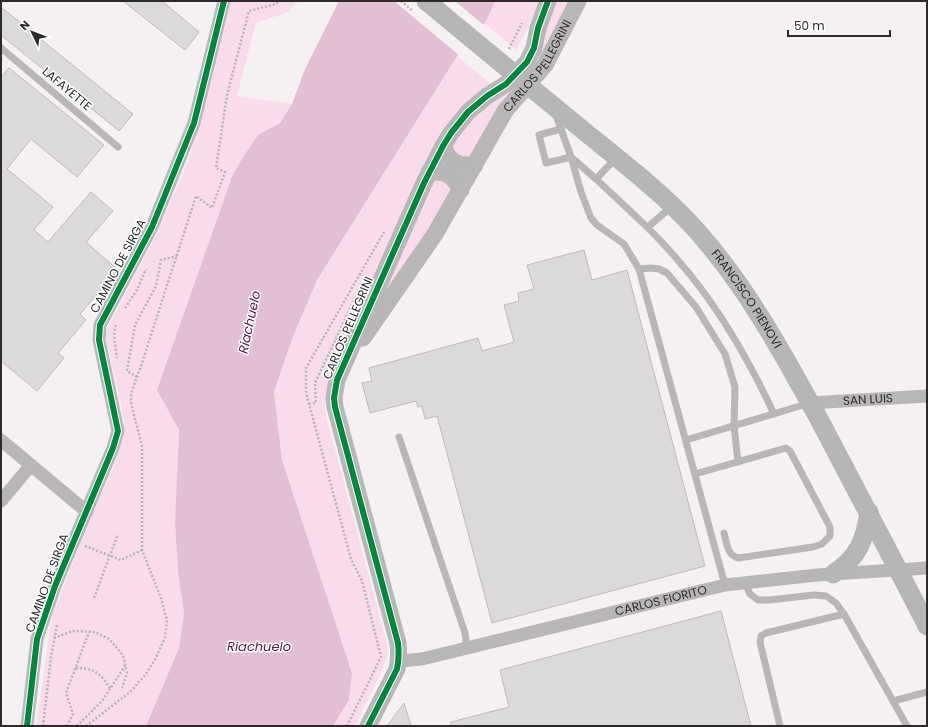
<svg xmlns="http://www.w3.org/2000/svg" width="928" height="727" viewBox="0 0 928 727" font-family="Poppins,sans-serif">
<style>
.green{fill:#f9dcec}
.water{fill:#e3bfd4}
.pier{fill:#f5f1f3}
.building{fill:#dcd9db;stroke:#bdbbbc}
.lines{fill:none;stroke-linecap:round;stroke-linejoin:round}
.path{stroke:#b4b4b4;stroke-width:2.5;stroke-dasharray:2 2;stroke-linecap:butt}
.service{stroke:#b8b6b7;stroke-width:7}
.minor{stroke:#b8b6b7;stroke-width:13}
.tertiary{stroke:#b8b6b7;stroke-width:17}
.secondary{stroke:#b7b6b6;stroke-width:19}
.cycleway-casing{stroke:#fff;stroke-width:8}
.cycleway{stroke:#00873e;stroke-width:6}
.labels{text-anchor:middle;stroke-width:3;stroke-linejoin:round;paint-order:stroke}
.street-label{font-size:12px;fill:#2d2a2c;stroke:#fff}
.water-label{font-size:13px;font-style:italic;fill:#561c43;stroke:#fff}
</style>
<rect width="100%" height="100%" fill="#f5f1f3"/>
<!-- green -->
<g class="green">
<path d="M231,1H298L288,12L256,23L237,96L293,104L280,123L258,135L158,390L179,430L175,529L178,572L184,613L179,648L146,726H36L52,616L94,509L112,472L124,435V419L105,333L158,232L189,159L203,113Z"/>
<path d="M495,1H542L516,50L484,23Z"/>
<path d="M548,1H578L340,371L443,146L516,74Z"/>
<path d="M457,56L492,85L465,105L340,357C331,377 322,393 326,416L387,644V656L382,670L355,726H333L349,700L352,673L282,460L274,392L292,339L317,280Z"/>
</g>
<!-- water -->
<path class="water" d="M339,1H495L486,21L457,56L317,280L292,339L274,392L282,460L352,673L349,700L333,726H146L179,648L184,613L178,572L175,523L179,430L157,390L233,174L247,151L258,135L280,123L292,104L305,69Z"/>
<!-- pier -->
<path class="pier" d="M394,1H455L485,26L460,56Z"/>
<!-- building -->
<g class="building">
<path d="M123,1H162L199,32L185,50Z"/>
<path d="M1,7L133,114L119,131L1,35Z"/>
<path d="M9,68L104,145L77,177L31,139L7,169L53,207L34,230L48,242L91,192L113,211L86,242L118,270L80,314L86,320L58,353L64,358L37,391L1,361V77Z"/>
<path d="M584,250L592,280L627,270L705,566L492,623L437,416L425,419L422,406L418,407L416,401L370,413L362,383L372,381L369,368L478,338L482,351L514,342L504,305L519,301L518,293L534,289L527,265Z"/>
<path d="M721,611L751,726H451V722L509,707L500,670Z"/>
<path d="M404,703L411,726H387Z"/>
</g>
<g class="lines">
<!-- path -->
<g class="path">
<path d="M401,1L413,11"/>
<path d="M509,49L522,23"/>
<path d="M125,308L137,290L146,269"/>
<path d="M116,325C112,334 116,348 117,358"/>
<path d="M137,377L127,371L135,325L156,286L161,260L177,256"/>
<path d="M309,404L316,403L315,383L355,298"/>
<path d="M85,546L121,560L142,550"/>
<path d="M94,598L118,534"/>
<path d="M54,638L73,631L95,632L109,639L123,655L127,673L122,688"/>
<path d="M76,668C94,668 100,673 110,688"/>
<path d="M43,726L51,657L57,625"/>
<path d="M67,726L73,714L66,693L89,632"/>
<path d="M77,726L102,701L125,666"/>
<path d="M86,726L130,692L146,674L156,658L165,637L167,620L161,598L142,550V446L131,403V394L141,366L196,196L212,208L225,172L216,168L227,95L249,11L276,4L278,1"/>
<path d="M347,726L381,657L362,581L351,559L309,404L306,393V368L384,232"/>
</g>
<!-- service -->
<g class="service">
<path d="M1,48L118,147"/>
<path d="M556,115L571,157L596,179L616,158"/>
<path d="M561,129L539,135L546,163L571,157L581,192L591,218L597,225L624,244L639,269L725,585"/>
<path d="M596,179C623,205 652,229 676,258C717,304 748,358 774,414"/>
<path d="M648,227L672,206"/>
<path d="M639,269L651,268L659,269L667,273L696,307L725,354L735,387L734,426L738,462"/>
<path d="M399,437L465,633L467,648"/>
<path d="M686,440L810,403"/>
<path d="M695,474L786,448L790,451L830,527V536L822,544L813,547L738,558C727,555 727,543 724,533"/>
<path d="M745,583L750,594L758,600H769L814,595L826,596L836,603L844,614L907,726"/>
<path d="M893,701L927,692"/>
<path d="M780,726L760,642L761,636L766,633L844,614"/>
</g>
<!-- minor -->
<g class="minor">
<path id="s1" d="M810,403L927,396"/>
<path d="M1,440L87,512"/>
<path d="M1,501L31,465"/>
<path id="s2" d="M399,661L422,659L725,585L817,575L927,568"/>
<path d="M27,726L37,639L55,586L113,448L118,431L99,340L100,325L152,227L194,123L224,1"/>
</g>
<!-- tertiary -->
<g class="tertiary">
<path d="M443,146C450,163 457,166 475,165"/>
<path d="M429,172C446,171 453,175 461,190"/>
<path id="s3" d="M363,338L435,234L505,111L545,65L578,1"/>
<path d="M368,726L397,669C399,660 399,652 398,643L335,407L334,398L337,380L424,183L443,146L451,133L468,112L487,96L506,84L527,62L534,48L538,28L548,1"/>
</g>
<!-- secondary -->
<g class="secondary">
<path id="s4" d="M426,1C478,44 531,88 584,131C622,162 664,194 697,231C747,287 783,354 819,419C855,488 892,557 927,626"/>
<path d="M833,574C858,558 865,540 869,512"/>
</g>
<!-- cycleway casing -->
<g class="cycleway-casing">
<g id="cycleway">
<path d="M27,726L37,639L55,586L113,448L118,431L99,340L100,325L152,227L194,123L224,1"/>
<path d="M368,726L397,669C399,660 399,652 398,643L335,407L334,398L337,380L424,183L443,146L451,133L468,112L487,96L506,84L527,62L534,48L538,28L548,1"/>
</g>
</g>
<!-- cycleway -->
<use href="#cycleway" class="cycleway"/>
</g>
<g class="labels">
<!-- street labels -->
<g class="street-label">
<text dy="4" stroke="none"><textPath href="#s3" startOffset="324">CARLOS PELLEGRINI</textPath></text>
<text transform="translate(67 89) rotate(40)" y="4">LAFAYETTE</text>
<text transform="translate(118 266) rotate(-62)" y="4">CAMINO DE SIRGA</text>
<text dy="4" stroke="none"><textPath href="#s4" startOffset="440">FRANCISCO PIENOVI</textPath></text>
<text transform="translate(348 328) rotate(-67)" y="4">CARLOS PELLEGRINI</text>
<text dy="4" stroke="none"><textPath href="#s1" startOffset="58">SAN LUIS</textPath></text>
<text transform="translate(47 583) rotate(-70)" y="4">CAMINO DE SIRGA</text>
<text dy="4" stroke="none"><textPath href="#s2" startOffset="269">CARLOS FIORITO</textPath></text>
</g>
<!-- water labels -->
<g class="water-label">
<text transform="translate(249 322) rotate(-78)" y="5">Riachuelo</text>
<text x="259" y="651">Riachuelo</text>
</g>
</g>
<!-- border -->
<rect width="928" height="727" fill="none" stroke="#2d2a2c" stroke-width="4"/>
<!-- north arrow -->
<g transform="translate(32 32) rotate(313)" stroke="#ffffff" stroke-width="3" paint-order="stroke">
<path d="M0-3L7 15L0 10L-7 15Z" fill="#2d2a2c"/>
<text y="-6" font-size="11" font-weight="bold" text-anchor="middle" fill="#2d2a2c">N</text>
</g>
<!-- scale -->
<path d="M788 30v6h102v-6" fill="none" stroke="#2d2a2c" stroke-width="2"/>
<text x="794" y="30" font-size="12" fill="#2d2a2c" stroke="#ffffff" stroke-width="3" paint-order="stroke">50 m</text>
</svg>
